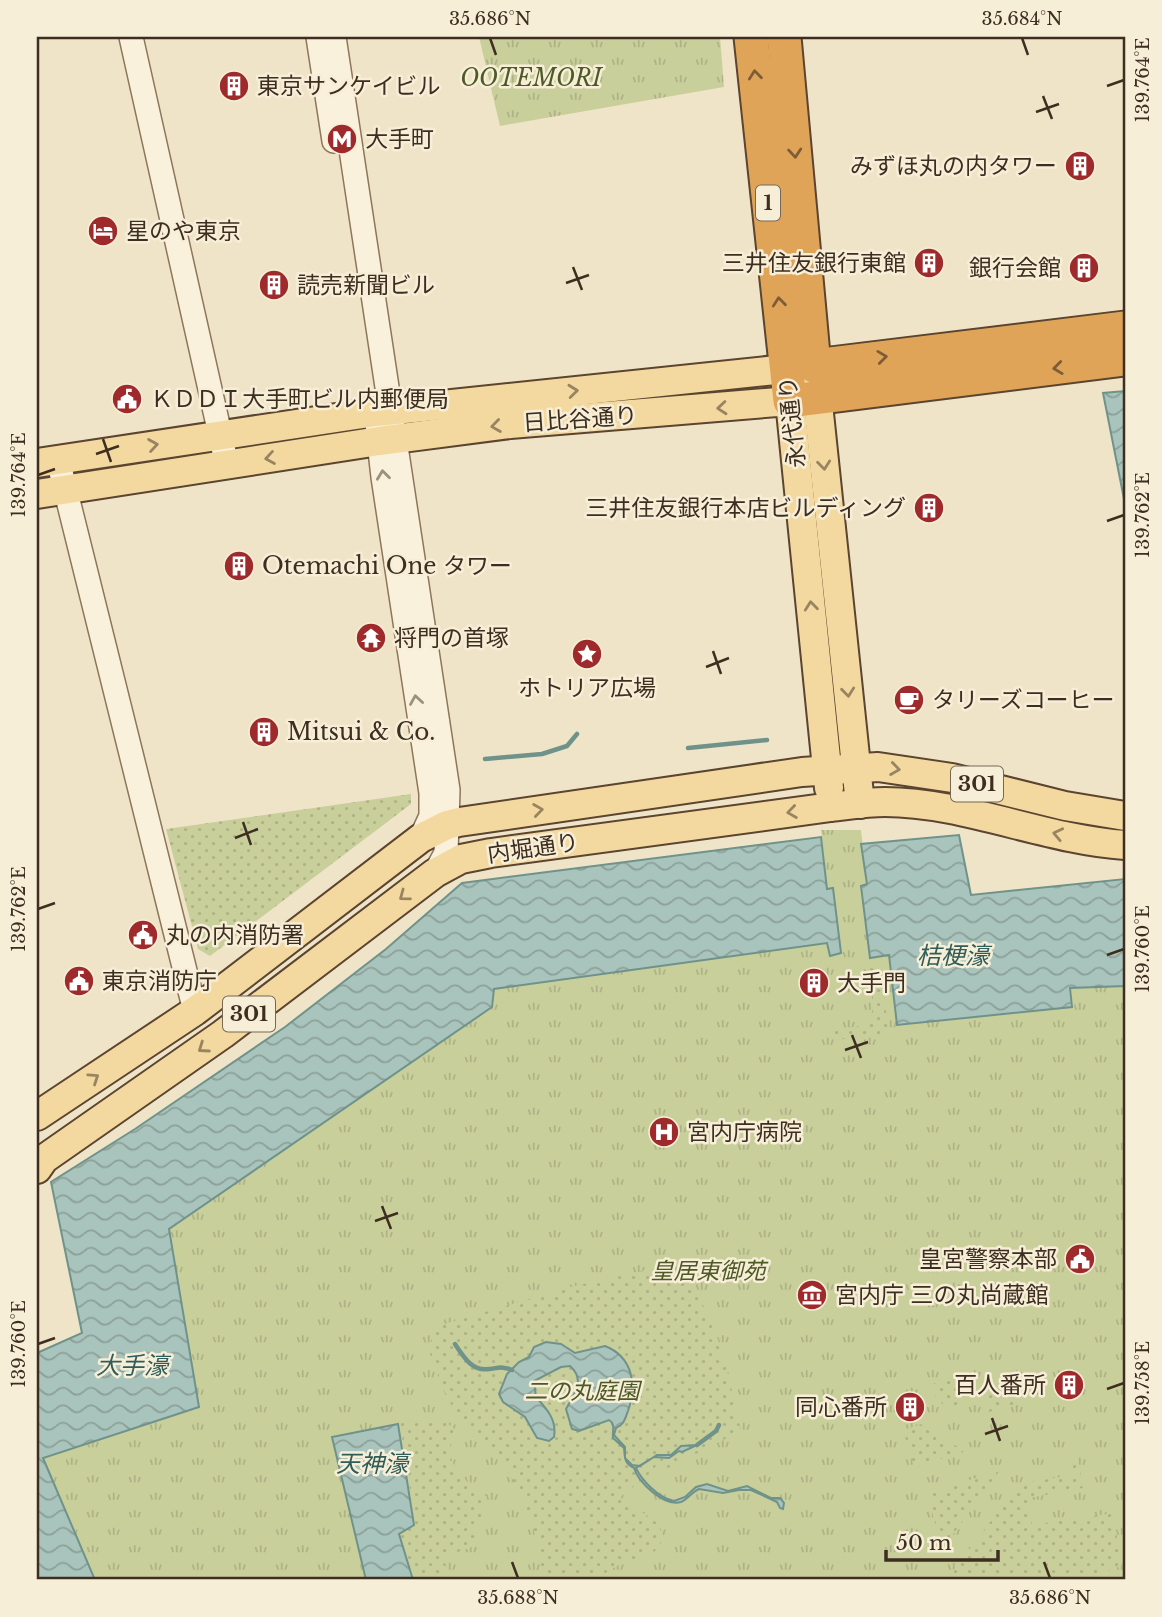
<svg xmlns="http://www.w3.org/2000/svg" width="1162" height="1617" viewBox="0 0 1162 1617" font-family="'Libre Baskerville','Noto Sans JP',serif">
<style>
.park{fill:url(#park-tufts)}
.garden{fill:url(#garden-dots)}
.water{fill:url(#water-waves);stroke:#6f938a;stroke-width:2}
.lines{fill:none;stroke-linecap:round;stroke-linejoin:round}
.stream{stroke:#6f938a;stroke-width:4.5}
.minor-casing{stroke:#8d765c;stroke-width:26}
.major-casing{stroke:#5b4430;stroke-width:32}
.highway-casing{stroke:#5b4430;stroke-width:37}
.minor{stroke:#faf1dc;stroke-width:23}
.major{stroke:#f3d9a0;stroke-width:28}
.highway{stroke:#e0a458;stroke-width:33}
.oneway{stroke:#7e5d36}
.oneway2{stroke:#988460}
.oneway3{stroke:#9c907e}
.ticks{fill:none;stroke:#3d2e20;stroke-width:2.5}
.labels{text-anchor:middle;stroke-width:5;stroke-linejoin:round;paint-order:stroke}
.shield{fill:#f7eed8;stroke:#756857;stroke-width:2}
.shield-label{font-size:21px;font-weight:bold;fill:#3d2e20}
.park-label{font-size:23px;font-style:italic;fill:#4d5a26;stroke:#f7eed8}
.poi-label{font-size:23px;fill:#3d2e20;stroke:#f7eed8;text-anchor:start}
.street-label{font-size:23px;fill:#3d2e20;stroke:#f7eed8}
.water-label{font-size:24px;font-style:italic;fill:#2f5d5a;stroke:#f7eed8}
.neatline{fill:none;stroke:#3d2e20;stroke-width:2.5}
.ticks-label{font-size:18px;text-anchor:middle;fill:#3d2e20}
</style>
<defs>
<pattern id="park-tufts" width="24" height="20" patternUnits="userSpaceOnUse" patternTransform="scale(1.75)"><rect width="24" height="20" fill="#c9cf9b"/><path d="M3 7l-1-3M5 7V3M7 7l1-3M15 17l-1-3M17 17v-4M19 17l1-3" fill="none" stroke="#aeb285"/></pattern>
<pattern id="garden-dots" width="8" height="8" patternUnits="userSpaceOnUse" patternTransform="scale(1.75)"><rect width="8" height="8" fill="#c9cf9b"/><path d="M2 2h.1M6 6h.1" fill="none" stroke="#aeb285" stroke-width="1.8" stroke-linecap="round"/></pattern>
<pattern id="water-waves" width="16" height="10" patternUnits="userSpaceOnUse" patternTransform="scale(1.75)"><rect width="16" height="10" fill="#a9c4bc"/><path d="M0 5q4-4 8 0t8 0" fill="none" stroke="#8ba098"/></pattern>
</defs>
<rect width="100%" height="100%" fill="#f0e4c8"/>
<!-- park -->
<g class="park">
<path d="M479,37H720L724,87L500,126Z"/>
<path d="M821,830H861L867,884L862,886L871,958L889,955L1072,1006L1070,988L1125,986V1580H95L43,1458L199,1407L169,1229L492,1007L493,989L827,943L830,955L832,888L827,889Z"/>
</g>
<!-- garden -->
<g class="garden">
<path d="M411,794V804L210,956L198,949L166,829Z"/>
<path d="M880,964L889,1034L834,1040L833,1029C843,1028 857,1028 866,1024C878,1019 870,978 868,966Z"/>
<path d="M656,1268C664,1272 674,1275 681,1280C718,1304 731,1390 741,1431L668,1468L657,1465L645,1478L620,1497L659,1524C671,1556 642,1555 621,1564C611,1568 602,1577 592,1580C579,1584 555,1580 542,1580C541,1542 525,1495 503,1464C492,1449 478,1439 465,1426C455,1417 433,1367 430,1353C429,1346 433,1335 434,1327L570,1287Z"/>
<path d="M954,1379L962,1419L939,1401L928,1385Z"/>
<path d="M1014,1385L1019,1403L989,1412L984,1393Z"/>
<path d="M417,1420L445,1422L456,1430C454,1437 450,1446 450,1452C452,1472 471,1486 487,1495L484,1510L476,1527L477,1545L447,1556L445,1563L450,1580H414L400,1534L415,1525L400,1423Z"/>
<path d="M922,1424C936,1440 951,1448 972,1447L973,1449L914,1467L903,1430Z"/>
<path d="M1078,1458L1083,1488L1028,1498L1032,1525L1113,1513L1122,1565L1088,1580H946L1019,1484L1071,1475L1069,1460Z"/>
<path d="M1000,1470L946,1544H941L927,1494Z"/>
</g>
<!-- water -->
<g class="water">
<path d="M1125,391V504L1103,393Z"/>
<path d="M959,835L971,895L1125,879V986L1070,988L1072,1007L897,1025L889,955L870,958L861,886L867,884L861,844Z"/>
<path d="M821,837L827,889L833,888L841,953L830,956L827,943L494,989L492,1007L169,1229L199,1407L43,1458L95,1580H37V1353L82,1333L51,1182L135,1129L285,1027L386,949L462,883Z"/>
<path d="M546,1342L561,1344L575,1353L605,1346C633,1357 637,1385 628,1411C625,1419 624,1425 616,1428L614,1435L625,1447V1458L632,1465L640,1466L657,1455H671L681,1446L697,1445L682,1452L679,1451L669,1458L654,1457L636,1468C642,1481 659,1498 674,1501L685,1497L696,1487L707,1484L728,1491L747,1486L771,1498H780L784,1503L783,1509L780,1508L777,1502L751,1490H739L723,1493L699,1489C692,1492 688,1499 681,1502C664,1507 638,1482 634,1468C624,1463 625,1458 624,1448L613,1438C612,1431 616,1424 609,1420L579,1431L572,1429L566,1409C574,1394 586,1380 570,1366L561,1367L534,1381L536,1397C547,1409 557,1420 554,1437L549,1441L537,1438L525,1417L503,1402L499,1394L507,1374L519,1362L529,1357L534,1347Z"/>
<path d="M398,1424L414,1525L399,1534L413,1580H366L332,1437Z"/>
</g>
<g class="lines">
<!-- stream -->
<g class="stream">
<path d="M688,748L767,740"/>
<path d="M485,759L542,754L567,746L577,734"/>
<path d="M455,1344C463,1356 472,1372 489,1369C498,1368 503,1366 512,1370"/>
<path d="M697,1445L716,1431L719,1425"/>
</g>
<!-- minor casing -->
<g class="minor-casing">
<g id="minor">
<path d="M131,37L227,465"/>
<path d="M318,37L334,141"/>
<path d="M334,37L448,790L446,853L435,873"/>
<path d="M377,424L383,477L431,793V816L421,838"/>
<path d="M58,460L195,1011"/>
</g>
</g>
<!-- major casing -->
<g class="major-casing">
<g id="major">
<path d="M37,463L376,412L814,366L860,804"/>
<path d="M37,494L379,441L510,424L790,401L829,788"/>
<path d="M37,1116L195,1011L421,838L447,825L459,822L802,772L878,767L952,778L1065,806L1125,816"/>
<path d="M37,1169L44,1159L223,1034L435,873L461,859L491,853L831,807C849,805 867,802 885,802C964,802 1046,840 1125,845"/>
</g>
</g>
<!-- highway casing -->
<g class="highway-casing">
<g id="highway">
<path d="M751,37L790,401L1125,359"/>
<path d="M784,37L814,366L1125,328"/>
</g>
</g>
<!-- minor -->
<use href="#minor" class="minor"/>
<!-- major -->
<use href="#major" class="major"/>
<!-- highway -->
<use href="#highway" class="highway"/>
</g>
<!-- one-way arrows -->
<defs><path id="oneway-chevron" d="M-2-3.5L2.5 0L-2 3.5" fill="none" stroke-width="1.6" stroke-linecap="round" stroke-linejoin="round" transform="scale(1.75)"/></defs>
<g class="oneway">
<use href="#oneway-chevron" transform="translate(755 75) rotate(-96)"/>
<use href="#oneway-chevron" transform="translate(795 153) rotate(85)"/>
<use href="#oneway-chevron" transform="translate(779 302) rotate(-96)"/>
<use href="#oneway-chevron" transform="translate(882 357) rotate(-7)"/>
<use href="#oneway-chevron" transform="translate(1058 368) rotate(173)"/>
</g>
<g class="oneway2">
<use href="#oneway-chevron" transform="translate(573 391) rotate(-6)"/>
<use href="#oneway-chevron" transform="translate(722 408) rotate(175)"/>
<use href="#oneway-chevron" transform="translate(496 426) rotate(172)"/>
<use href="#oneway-chevron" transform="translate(153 445) rotate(-9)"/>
<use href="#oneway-chevron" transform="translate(270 458) rotate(171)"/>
<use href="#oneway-chevron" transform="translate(824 465) rotate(84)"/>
<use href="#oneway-chevron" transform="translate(811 606) rotate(-96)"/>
<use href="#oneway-chevron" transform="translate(848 692) rotate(84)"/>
<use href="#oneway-chevron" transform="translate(895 769) rotate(8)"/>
<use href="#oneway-chevron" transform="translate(538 810) rotate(-8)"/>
<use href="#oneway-chevron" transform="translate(792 812) rotate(172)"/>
<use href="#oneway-chevron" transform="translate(1058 834) rotate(-168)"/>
<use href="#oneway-chevron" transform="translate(404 896) rotate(143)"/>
<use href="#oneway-chevron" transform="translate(203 1048) rotate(145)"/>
<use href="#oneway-chevron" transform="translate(94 1078) rotate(-34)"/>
</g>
<g class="oneway3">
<use href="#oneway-chevron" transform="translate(383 475) rotate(-97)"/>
<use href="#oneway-chevron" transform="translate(416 700) rotate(-99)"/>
</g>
<!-- ticks -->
<path class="ticks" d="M490,38L496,55M1022,38L1028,55M1107,86L1124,80M1043,96L1052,119M1036,112L1059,104M573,267L582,290M566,283L589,275M103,439L111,462M96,454L119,446M38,475L55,469M1107,521L1124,515M713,651L721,674M706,667L729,658M243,822L251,845M235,838L258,829M38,909L55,903M1107,955L1124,949M852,1035L861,1058M845,1050L868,1042M382,1206L391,1229M375,1221L398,1213M38,1344L55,1338M1107,1389L1124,1383M992,1418L1000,1441M985,1434L1008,1426M512,1562L518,1578M1044,1562L1050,1578"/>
<!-- icons -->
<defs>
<g id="building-disc" transform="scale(1.575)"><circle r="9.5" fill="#9e2a2b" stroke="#f7eed8"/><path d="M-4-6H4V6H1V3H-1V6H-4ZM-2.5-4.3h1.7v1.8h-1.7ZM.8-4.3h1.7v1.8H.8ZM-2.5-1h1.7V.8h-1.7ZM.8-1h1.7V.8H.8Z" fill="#fff"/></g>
<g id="metro-disc" transform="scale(1.575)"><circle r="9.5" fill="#9e2a2b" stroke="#f7eed8"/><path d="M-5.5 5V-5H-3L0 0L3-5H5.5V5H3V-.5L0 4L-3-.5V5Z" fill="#fff"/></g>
<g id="hotel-disc" transform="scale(1.575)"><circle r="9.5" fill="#9e2a2b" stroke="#f7eed8"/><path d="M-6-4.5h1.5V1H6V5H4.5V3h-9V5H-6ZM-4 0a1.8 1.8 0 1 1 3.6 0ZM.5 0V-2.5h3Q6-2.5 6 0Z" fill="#fff"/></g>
<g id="civic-disc" transform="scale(1.575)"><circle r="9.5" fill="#9e2a2b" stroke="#f7eed8"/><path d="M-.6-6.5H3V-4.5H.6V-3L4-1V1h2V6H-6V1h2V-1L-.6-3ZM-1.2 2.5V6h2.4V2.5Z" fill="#fff"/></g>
<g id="temple-disc" transform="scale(1.575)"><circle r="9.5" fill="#9e2a2b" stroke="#f7eed8"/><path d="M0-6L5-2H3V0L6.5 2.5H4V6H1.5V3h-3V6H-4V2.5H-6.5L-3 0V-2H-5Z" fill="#fff"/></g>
<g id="sight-disc" transform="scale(1.575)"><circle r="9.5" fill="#9e2a2b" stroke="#f7eed8"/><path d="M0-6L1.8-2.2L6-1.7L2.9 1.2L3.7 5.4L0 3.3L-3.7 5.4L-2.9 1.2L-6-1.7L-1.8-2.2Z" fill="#fff"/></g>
<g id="cafe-disc" transform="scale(1.575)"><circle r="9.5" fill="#9e2a2b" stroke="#f7eed8"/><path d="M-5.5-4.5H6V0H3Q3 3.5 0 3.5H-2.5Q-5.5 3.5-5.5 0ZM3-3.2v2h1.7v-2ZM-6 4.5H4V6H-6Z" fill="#fff"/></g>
<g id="hospital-disc" transform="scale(1.575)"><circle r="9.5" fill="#9e2a2b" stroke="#f7eed8"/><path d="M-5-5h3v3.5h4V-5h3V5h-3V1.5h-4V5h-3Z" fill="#fff"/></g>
<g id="museum-disc" transform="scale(1.575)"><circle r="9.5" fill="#9e2a2b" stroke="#f7eed8"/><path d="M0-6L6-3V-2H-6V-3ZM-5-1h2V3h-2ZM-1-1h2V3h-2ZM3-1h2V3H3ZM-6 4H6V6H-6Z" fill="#fff"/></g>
</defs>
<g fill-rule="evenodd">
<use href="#building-disc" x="234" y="86"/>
<use href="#metro-disc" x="342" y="139"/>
<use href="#building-disc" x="1080" y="166"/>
<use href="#hotel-disc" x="103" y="231"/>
<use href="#building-disc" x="929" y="263"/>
<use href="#building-disc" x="1084" y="268"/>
<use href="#building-disc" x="274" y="285"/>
<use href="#civic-disc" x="127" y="399"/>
<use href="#building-disc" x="929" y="508"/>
<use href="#building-disc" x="239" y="566"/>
<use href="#temple-disc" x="371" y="638"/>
<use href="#sight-disc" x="587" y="654"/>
<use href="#cafe-disc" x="909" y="700"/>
<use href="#building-disc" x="264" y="732"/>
<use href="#civic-disc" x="143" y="935"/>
<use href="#civic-disc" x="79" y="981"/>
<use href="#building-disc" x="814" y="983"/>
<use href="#hospital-disc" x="664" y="1132"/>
<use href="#civic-disc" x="1080" y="1259"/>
<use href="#museum-disc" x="812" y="1295"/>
<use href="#building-disc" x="1069" y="1385"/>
<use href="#building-disc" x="910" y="1407"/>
</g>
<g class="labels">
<!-- shield labels -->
<g class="shield">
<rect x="756" y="185.5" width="24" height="35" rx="5"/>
<rect x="951" y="766.5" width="52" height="35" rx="5"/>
<rect x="223" y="996.5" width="52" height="35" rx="5"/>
</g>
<g class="shield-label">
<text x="768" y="210">1</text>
<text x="977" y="791">301</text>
<text x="249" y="1021">301</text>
</g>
<!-- park labels -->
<g class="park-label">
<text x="531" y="86">OOTEMORI</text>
<text x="708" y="1279">皇居東御苑</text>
<text x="582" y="1399">二の丸庭園</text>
</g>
<!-- poi labels -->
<g class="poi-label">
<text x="257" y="94">東京サンケイビル</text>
<text x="365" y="147">大手町</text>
<text x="1057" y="174" text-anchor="end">みずほ丸の内タワー</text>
<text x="126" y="239">星のや東京</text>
<text x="906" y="271" text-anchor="end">三井住友銀行東館</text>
<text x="1061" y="276" text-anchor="end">銀行会館</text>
<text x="297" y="293">読売新聞ビル</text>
<text x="150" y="407">ＫＤＤＩ大手町ビル内郵便局</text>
<text x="906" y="516" text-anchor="end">三井住友銀行本店ビルディング</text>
<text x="262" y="574">Otemachi One タワー</text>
<text x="394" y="646">将門の首塚</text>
<text x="587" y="696" text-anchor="middle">ホトリア広場</text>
<text x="932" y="708">タリーズコーヒー</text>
<text x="287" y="740">Mitsui &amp; Co.</text>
<text x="166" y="943">丸の内消防署</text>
<text x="102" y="989">東京消防庁</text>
<text x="837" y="991">大手門</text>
<text x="687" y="1140">宮内庁病院</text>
<text x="1057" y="1267" text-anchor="end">皇宮警察本部</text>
<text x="835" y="1303">宮内庁 三の丸尚蔵館</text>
<text x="1046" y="1393" text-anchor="end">百人番所</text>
<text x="887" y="1415" text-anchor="end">同心番所</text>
</g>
<!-- street labels -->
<g class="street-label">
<text transform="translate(580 419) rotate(-4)" y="8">日比谷通り</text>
<text transform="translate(792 422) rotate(-96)" y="8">永代通り</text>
<text transform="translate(533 848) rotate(-8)" y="8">内堀通り</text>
</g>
<!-- water labels -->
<g class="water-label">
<text x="953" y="964">桔梗濠</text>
<text x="132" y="1374">大手濠</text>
<text x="372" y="1472">天神濠</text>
</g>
</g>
<!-- border -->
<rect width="1162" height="1617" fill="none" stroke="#f7eed8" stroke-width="77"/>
<!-- scale -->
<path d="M886 1550v10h112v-10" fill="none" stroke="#3d2e20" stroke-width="3.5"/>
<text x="896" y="1550" font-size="21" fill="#3d2e20" stroke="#f7eed8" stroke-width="5" paint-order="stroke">50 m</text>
<rect x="38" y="38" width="1086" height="1540" class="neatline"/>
<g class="ticks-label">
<text x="490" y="25">35.686°N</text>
<text x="1022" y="25">35.684°N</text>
<text transform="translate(1143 80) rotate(-90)" y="6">139.764°E</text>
<text transform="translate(19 475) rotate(-90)" y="6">139.764°E</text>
<text transform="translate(1143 515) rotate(-90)" y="6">139.762°E</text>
<text transform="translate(19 909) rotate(-90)" y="6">139.762°E</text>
<text transform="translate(1143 949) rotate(-90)" y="6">139.760°E</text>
<text transform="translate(19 1344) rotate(-90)" y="6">139.760°E</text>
<text transform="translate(1143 1383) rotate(-90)" y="6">139.758°E</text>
<text x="518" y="1604">35.688°N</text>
<text x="1050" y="1604">35.686°N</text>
</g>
</svg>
